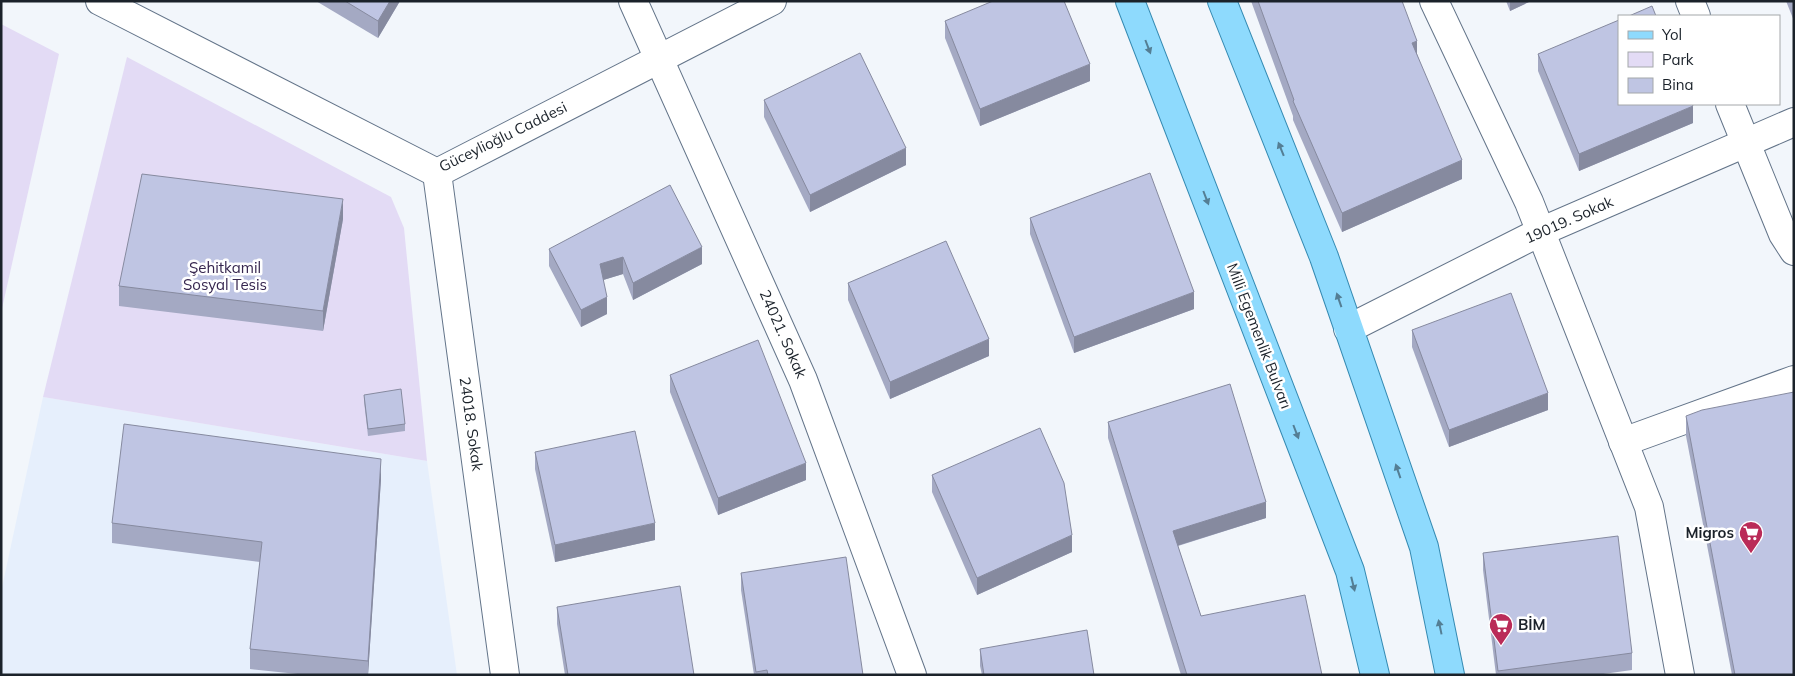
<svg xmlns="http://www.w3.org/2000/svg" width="1795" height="676" viewBox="0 0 1795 676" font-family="Mulish,sans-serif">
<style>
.built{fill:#e6effc}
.green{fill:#e3dbf5}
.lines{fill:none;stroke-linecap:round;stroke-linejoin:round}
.minor-casing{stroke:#637489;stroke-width:30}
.major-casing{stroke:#358ab2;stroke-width:30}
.minor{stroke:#fff;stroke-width:28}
.major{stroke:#8edafd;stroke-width:28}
.wall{fill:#a4a9c3}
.shaded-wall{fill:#868a9f}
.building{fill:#bfc5e3;stroke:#868a9f}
.oneway{fill:#547e94}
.labels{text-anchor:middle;stroke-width:5;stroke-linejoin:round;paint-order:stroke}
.street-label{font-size:15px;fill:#1b222a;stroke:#fff}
.park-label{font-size:15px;fill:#36264f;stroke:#fff}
.poi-label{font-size:15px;font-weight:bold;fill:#1b222a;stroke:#fff;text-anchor:end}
</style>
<rect width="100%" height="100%" fill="#f2f6fb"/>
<!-- built -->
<path class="built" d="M43,397L427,461L457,675H1V592Z"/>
<!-- green -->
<g class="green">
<path d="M1,24L59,54L1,313Z"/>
<path d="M127,57L391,197L404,228L427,461L43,397Z"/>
</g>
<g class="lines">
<!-- minor casing -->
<g class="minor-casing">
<g id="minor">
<path d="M100,1L437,173L772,1"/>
<path d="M633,1L803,380L912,675"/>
<path d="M1434,1L1529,202L1649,507L1680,675"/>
<path d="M1690,1L1696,16"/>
<path d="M1730,104L1783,234L1794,251"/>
<path d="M437,173L505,675"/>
<path d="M1348,329L1540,232L1794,122"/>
<path d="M1623,442L1794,380"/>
</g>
</g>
<!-- major casing -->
<g class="major-casing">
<g id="major">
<path d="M1130,1L1350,571L1375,675"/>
<path d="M1222,1L1324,257L1424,547L1450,675"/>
</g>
</g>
<!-- minor -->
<use href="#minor" class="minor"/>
<!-- major -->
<use href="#major" class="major"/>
</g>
<!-- wall -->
<g class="wall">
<path d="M316,1H400L378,38Z"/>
<path d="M1251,1H1402L1417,54L1462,179L1342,232L1293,120V116Z"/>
<path d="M1506,1H1531L1510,11Z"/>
<path d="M1786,1H1794V21Z"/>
<path d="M945,21L1090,81L980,126L945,38Z"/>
<path d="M1538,54L1693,123L1579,171L1538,71Z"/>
<path d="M764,100L906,165L810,212L764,117Z"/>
<path d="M1030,218L1194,309L1074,353L1030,234Z"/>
<path d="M343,219L323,331L119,306V286Z"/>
<path d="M549,249L702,264L633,300L623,274L603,280L607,314L581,327L549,266Z"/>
<path d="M848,283L989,356L890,399L848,300Z"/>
<path d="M1412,330L1548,410L1449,447L1412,347Z"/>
<path d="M670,375L806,480L718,515L670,392Z"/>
<path d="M364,395L405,424V431L368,436L364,401Z"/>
<path d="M1686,416L1794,675H1732L1686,436Z"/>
<path d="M1108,422L1266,518L1178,546L1201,616L1322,675H1181L1108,438Z"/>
<path d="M535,452L655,540L555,562L535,469Z"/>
<path d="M932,475L1072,552L977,595L932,492Z"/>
<path d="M381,479L368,675H307L250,669V649L260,562L112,543V523Z"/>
<path d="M1483,553L1632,653V670L1596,675H1496L1483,570Z"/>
<path d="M741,573L863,675H754L741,590Z"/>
<path d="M557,607L694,675H565L557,624Z"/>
<path d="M980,649L1094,675H982L980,666Z"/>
</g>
<!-- shaded-wall -->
<g class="shaded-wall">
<path d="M390,1H400L378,38V21Z"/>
<path d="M1510,1H1531L1510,11Z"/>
<path d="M1417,41V60L1412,43Z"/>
<path d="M1090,64V81L980,126V109Z"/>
<path d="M1693,106V123L1579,171V154Z"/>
<path d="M906,148V165L810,212V195Z"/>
<path d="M1462,160V179L1342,232V213Z"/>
<path d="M343,199V219L323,331V311Z"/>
<path d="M702,247V264L633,300V283Z"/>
<path d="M623,257V274L600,281V264Z"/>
<path d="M1194,292V309L1074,353V337Z"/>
<path d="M607,297V314L581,327V310Z"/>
<path d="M989,339V356L890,399V382Z"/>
<path d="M1548,393V410L1449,447V430Z"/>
<path d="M381,459V479L368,675V661Z"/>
<path d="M806,463V480L718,515V498Z"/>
<path d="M1266,502V518L1173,547V531Z"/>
<path d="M655,523V540L555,562V545Z"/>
<path d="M1072,535V552L977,595V578Z"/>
</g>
<!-- building -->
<g class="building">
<path d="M345,1H390L378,21Z"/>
<path d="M993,1H1064L1090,64L980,109L945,21Z"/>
<path d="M1258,1H1402L1417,41L1412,43L1462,160L1342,213L1293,101L1294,100Z"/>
<path d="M1652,6L1656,16H1629Z"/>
<path d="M1619,20V104H1692L1693,106L1579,154L1538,54Z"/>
<path d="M860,53L906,148L810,195L764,100Z"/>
<path d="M1150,173L1194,292L1074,337L1030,218Z"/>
<path d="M142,174L343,199L323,311L119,286Z"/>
<path d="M670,185L702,247L633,283L623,257L600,264L607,297L581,310L549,249Z"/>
<path d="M946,241L989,339L890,382L848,283Z"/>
<path d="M1511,293L1548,393L1449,430L1412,330Z"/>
<path d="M758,340L806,463L718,498L670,375Z"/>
<path d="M1230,384L1266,502L1173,531L1201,616L1305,595L1322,675H1187L1108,422Z"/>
<path d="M401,389L405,424L368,429L364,395Z"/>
<path d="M1794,392V675H1735L1686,416L1702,410Z"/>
<path d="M124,424L381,459L368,661L250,649L262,542L112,523Z"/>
<path d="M1040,428L1064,483L1072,535L977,578L932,475Z"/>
<path d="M635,431L655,523L555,545L535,452Z"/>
<path d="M1618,536L1632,653L1498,671L1483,553Z"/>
<path d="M846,557L863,675H768L767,670L756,672L741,573Z"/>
<path d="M680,586L694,675H568L557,607Z"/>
<path d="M1087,630L1094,675H984L980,649Z"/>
</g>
<!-- one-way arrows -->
<defs><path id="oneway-solid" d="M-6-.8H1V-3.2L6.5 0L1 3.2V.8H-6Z" transform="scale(1.25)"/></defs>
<g class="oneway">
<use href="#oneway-solid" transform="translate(1148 47) rotate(69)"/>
<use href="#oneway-solid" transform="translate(1281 149) rotate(-112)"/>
<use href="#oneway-solid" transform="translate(1206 198) rotate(69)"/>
<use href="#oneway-solid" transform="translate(1339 300) rotate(-109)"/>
<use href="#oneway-solid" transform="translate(1296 432) rotate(69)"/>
<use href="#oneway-solid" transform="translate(1398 471) rotate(-109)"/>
<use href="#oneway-solid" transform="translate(1353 584) rotate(76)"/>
<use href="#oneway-solid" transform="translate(1440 627) rotate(-102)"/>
</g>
<!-- icons -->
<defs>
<g id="supermarket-pin" transform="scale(1.25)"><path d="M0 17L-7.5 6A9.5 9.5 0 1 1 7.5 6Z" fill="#ba2b58" stroke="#fff"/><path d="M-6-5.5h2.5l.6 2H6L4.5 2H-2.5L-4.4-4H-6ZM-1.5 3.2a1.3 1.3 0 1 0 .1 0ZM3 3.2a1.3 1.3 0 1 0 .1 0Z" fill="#fff"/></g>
</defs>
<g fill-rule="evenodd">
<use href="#supermarket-pin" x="1751" y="533"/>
<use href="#supermarket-pin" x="1501" y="625"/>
</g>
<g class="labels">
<!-- street labels -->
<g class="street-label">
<text transform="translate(503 137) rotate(-26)" y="5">Güceylioğlu Caddesi</text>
<text transform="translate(1569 220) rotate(-24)" y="5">19019. Sokak</text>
<text transform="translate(783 334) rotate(66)" y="5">24021. Sokak</text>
<text transform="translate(1259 336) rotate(69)" y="5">Milli Egemenlik Bulvarı</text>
<text transform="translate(471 424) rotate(82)" y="5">24018. Sokak</text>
</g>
<!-- park labels -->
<g class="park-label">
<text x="225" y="273">Şehitkamil<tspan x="225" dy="17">Sosyal Tesis</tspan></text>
</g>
<!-- poi labels -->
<g class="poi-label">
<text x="1734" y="538">Migros</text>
<text x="1518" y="630" text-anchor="start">BİM</text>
</g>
</g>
<!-- border -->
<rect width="1795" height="676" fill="none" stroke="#1b222a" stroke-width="5"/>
<!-- legend -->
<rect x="1618" y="15" width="162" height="90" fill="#ffffff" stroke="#a4a7aa"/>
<rect x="1628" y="31" width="25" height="8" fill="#8edafd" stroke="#a4a7aa"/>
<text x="1662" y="40" font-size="15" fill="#1b222a">Yol</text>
<rect x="1628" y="52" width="25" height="15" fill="#e3dbf5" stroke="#a4a7aa"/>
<text x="1662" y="65" font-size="15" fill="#1b222a">Park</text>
<rect x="1628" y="78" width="25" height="15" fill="#bfc5e3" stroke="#a4a7aa"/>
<text x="1662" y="90" font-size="15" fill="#1b222a">Bina</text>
</svg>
